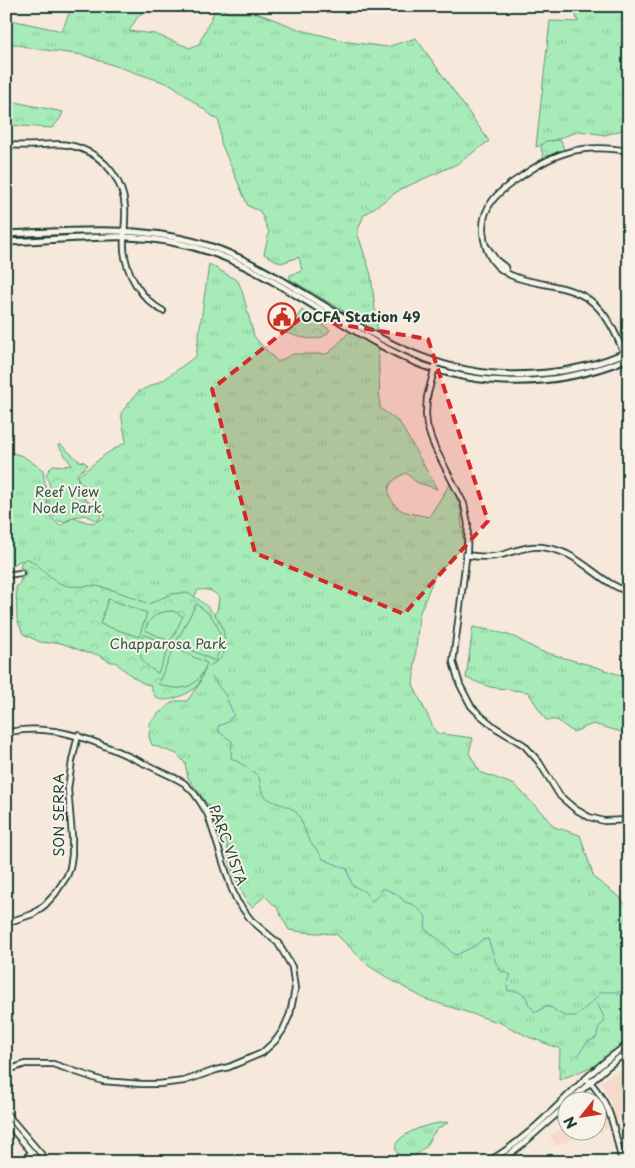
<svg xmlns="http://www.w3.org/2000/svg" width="635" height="1168" viewBox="0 0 635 1168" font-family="'Playpen Sans',sans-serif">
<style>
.built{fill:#f5dacc}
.grass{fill:url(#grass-tufts);stroke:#639476}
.forest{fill:url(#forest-crowns);stroke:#639476}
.garden{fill:#a7ecb8;stroke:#639476}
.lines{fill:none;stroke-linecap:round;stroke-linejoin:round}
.stream{stroke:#6a93aa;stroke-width:1}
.secondary-casing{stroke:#1f3d34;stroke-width:8}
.primary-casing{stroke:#1f3d34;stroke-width:9}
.secondary{stroke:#f7f3e8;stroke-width:4.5}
.primary{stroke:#f7f3e8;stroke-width:5}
.marked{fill:#d62828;fill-opacity:0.2;stroke:#d62828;stroke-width:4;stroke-dasharray:10 6;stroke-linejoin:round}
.labels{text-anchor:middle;stroke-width:4;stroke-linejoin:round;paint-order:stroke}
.poi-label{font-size:14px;font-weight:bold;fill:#1f3d34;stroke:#f7f3e8;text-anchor:start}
.park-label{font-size:14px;fill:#335748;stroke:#f7f3e8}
.street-label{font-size:14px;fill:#1f3d34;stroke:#f7f3e8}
</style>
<defs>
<pattern id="grass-tufts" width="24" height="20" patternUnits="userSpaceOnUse" patternTransform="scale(1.25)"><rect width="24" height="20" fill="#a7ecb8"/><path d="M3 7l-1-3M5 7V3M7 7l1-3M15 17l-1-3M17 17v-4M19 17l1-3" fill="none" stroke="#8fcb9f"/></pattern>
<pattern id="forest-crowns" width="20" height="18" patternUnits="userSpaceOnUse" patternTransform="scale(1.25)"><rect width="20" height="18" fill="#a7ecb8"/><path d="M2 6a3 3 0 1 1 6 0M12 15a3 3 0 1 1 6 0" fill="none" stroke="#8fcb9f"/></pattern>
</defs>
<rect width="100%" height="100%" fill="#f6e8db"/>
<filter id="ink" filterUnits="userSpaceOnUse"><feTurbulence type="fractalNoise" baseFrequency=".02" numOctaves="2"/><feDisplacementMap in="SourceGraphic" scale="10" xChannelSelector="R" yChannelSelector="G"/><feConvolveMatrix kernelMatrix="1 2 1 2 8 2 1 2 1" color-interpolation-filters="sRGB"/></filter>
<g filter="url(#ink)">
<!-- built -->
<path class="built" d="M629,1065V1110L601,1133L581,1136L556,1146L550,1136L565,1125L567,1124L568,1130H598V1115L612,1104L600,1082Z"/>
<!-- grass -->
<g class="grass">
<path d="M72,6H154L139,15L129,31L155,34L190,48L199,44L217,6L229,13H257L301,30L349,42L387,47L416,38L489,141L457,164L401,189L364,215L357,232L371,275L378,334L380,408L400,423L437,489L416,482L406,473C401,475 393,480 390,485C386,495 394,507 403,511C411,514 421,515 429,517L450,484L460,504L464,546L435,575L419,615L413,685L436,733L473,738L469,753L480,772L515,785L543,814L554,827L580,835L594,878L621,898L629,911V1042L603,1062L559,1080L560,1049L529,1037L501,1023L425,999L393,981L369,966L336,934L303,932L289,930L277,908L265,896L252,907L247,902L232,871L226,841L213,812L188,778L185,763L177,754L152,745L149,737L150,723L159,713L174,701H187L200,683L213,616L217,611L219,598C214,590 207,589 198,590L193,599L152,612L61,591L29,560L19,561L11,567L6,568V451L23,456L43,470L49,515L60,526L74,517C88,523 93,526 106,516L77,477L106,454L126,442L121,413L138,392L165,379L196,356L209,264L238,281L242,291L254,336L264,348L278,362L293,354H326L330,352L360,321L290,279V275L302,271L299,257L281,263L264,254L269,232L260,211L248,206L221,143L219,121L172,85L83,55L31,48L6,42V19L62,31Z"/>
<path d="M573,6H575L584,12L611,6H629V131L622,130L605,135L579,131L536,147L550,21L578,22Z"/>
<path d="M6,99L10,101L63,112L60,119L52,128L6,125Z"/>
<path d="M473,627L495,631L514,637L540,651L593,666L623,676L629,675V734L593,724L573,732L557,720H546L528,692L490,687L466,678Z"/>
<path d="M446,1122L448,1123C436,1128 431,1135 426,1147C419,1150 417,1157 410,1158C400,1160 391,1149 398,1141C410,1129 429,1124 446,1122Z"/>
</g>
<!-- forest -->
<g class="forest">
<path d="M561,140L564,151L544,159L541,148L543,143L546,141Z"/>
<path d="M302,310L330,330C320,345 300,337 286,333Z"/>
<path d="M60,444L79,461L84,462L88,465L77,474L79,487L84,498L94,506L102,514L98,521L85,515L74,517L64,522C54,521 48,512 49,502C49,498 51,494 50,490C50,484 48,479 46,474L53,465L65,466L70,465L71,464L58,445Z"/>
<path d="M26,558C40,564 51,581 64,585C75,588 86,585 96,586C114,589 132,597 149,604C161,599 171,592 185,593C195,593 215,613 220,622C224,629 226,644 224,652C222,661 214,662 208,667C202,672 201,682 196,687C189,694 166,704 157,698C153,695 152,689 150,685C139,684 123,669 115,662H111L96,654L87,653L64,644L56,642L50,643L40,642L23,634L17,619L16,587L20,583L21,578H23L26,574V570L23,568H20L21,563Z"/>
</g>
<!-- garden -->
<g class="garden">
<path d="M108,599L147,613L139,637L100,624Z"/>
<path d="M196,604C217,617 228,637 215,661L178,644L177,641Z"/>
<path d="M173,611L183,616L172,639L169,641L145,630C150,617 158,611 173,611Z"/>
<path d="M143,634L168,645L169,648L158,673C139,663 137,654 143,634Z"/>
<path d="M176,649L207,663C197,688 184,693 158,684L173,650Z"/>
</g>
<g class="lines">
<!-- stream -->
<g class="stream">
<path d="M212,677L225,695L234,715L228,722L218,726L219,732L232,741L231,758C238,762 256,771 259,778C261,784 260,791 265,796C272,804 288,804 296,812C303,820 304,831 309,840C313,847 319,850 323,859L347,869L352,885L364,891L370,899L372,901C377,898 378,895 381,889H385L397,894L405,902L414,905L426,916L425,929L442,942L452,953L456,955L475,946L482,940L488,939L496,963L501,971L511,975L507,984L508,991H517L525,995L529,1005L535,1012L539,1011L545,1006L552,1008L557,1012L565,1016H576L598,997L599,992H623L629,1004"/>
<path d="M578,1055L587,1042L596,1038L599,1027L605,1021C603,1013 598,1007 596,1000"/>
</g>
<!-- secondary casing -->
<g class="secondary-casing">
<g id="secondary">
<path d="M6,144C33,150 55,138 82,149C106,158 123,181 125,207C126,221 123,235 124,249C126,274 141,299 163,311"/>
<path d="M629,151C583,143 556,151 519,178C499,191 482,205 483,231C488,297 553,272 591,301C605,312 613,327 620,344C622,349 625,353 626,358C627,362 627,365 629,369"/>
<path d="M487,247L496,260L505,267L506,272"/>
<path d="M436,363L427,397L426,414L427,425L431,438L435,448L464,504L468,524L467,551L453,662L460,685L471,706L480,715L496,728L524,745L539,762L560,796L575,809L589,817L604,821L629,820"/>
<path d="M466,555C478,557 490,558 501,555C516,551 531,544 547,548C554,549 563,552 569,555C590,566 606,585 629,592"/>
<path d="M6,575L21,573"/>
<path d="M6,733C63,718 124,755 175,778L184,783L194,793L201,803L208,815L231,887L237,901L251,920L278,943L292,967L295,989L290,1014L283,1030L276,1040L262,1053L229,1067L216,1070L184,1081L159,1084H141L103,1081L53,1064H25L6,1071"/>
<path d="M6,923L33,914L45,905L55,894L67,876L70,868L72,855V836L68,789L72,761L78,735"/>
<path d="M587,1079C612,1104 614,1129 622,1162"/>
<path d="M571,1100L606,1068L629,1050"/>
<path d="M6,1113L48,1162"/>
<path d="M6,1122L40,1162"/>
<path d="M21,1162L31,1153"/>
<path d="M487,1162C542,1132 577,1077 629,1044"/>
<path d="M499,1162L524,1143L568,1104"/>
</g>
</g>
<!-- primary casing -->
<g class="primary-casing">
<g id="primary">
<path d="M6,234C77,231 144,224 212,247C247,259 278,278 310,297C382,341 445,381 534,374C566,372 599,365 629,351"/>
<path d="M6,242C31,241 57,239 82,238C97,238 112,236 127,237C157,238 188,244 216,254C252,267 284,288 316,307C351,328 385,350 422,365C435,370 449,373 462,376C519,387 576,380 629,358"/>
</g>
</g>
<!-- secondary -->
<use href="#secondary" class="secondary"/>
<!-- primary -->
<use href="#primary" class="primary"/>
</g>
</g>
<!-- marked area -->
<path class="marked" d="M301,318L428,339L488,521L404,614L255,553L212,389Z"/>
<!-- icons -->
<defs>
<g id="civic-ring" transform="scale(1.4375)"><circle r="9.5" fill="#f7f3e8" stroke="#c8321e" stroke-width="1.5"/><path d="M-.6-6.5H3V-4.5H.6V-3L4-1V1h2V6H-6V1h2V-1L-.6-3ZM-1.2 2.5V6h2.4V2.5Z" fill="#c8321e"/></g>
</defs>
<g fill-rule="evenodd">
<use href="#civic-ring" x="282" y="317"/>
</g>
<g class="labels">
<!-- poi labels -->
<g class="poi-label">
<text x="301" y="322">OCFA Station 49</text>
</g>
<!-- park labels -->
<g class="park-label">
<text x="67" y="497">Reef View<tspan x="67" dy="16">Node Park</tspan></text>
<text x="168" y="649">Chapparosa Park</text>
</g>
<!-- street labels -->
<g class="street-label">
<text transform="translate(59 815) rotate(-90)" y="5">SON SERRA</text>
<text transform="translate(228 845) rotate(70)" y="5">PARC VISTA</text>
</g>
</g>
<!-- margin -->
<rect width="635" height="1168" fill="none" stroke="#f7f3e8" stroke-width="25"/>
<rect x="12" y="12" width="610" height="1143" fill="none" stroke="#1f3d34" stroke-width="2" filter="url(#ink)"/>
<!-- north arrow -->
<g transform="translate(582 1116) rotate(240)"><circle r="24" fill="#f7f3e8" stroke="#a1aaa0"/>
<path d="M0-4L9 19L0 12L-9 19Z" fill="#c8321e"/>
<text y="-8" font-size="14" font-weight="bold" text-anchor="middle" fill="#1f3d34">N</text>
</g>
</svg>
